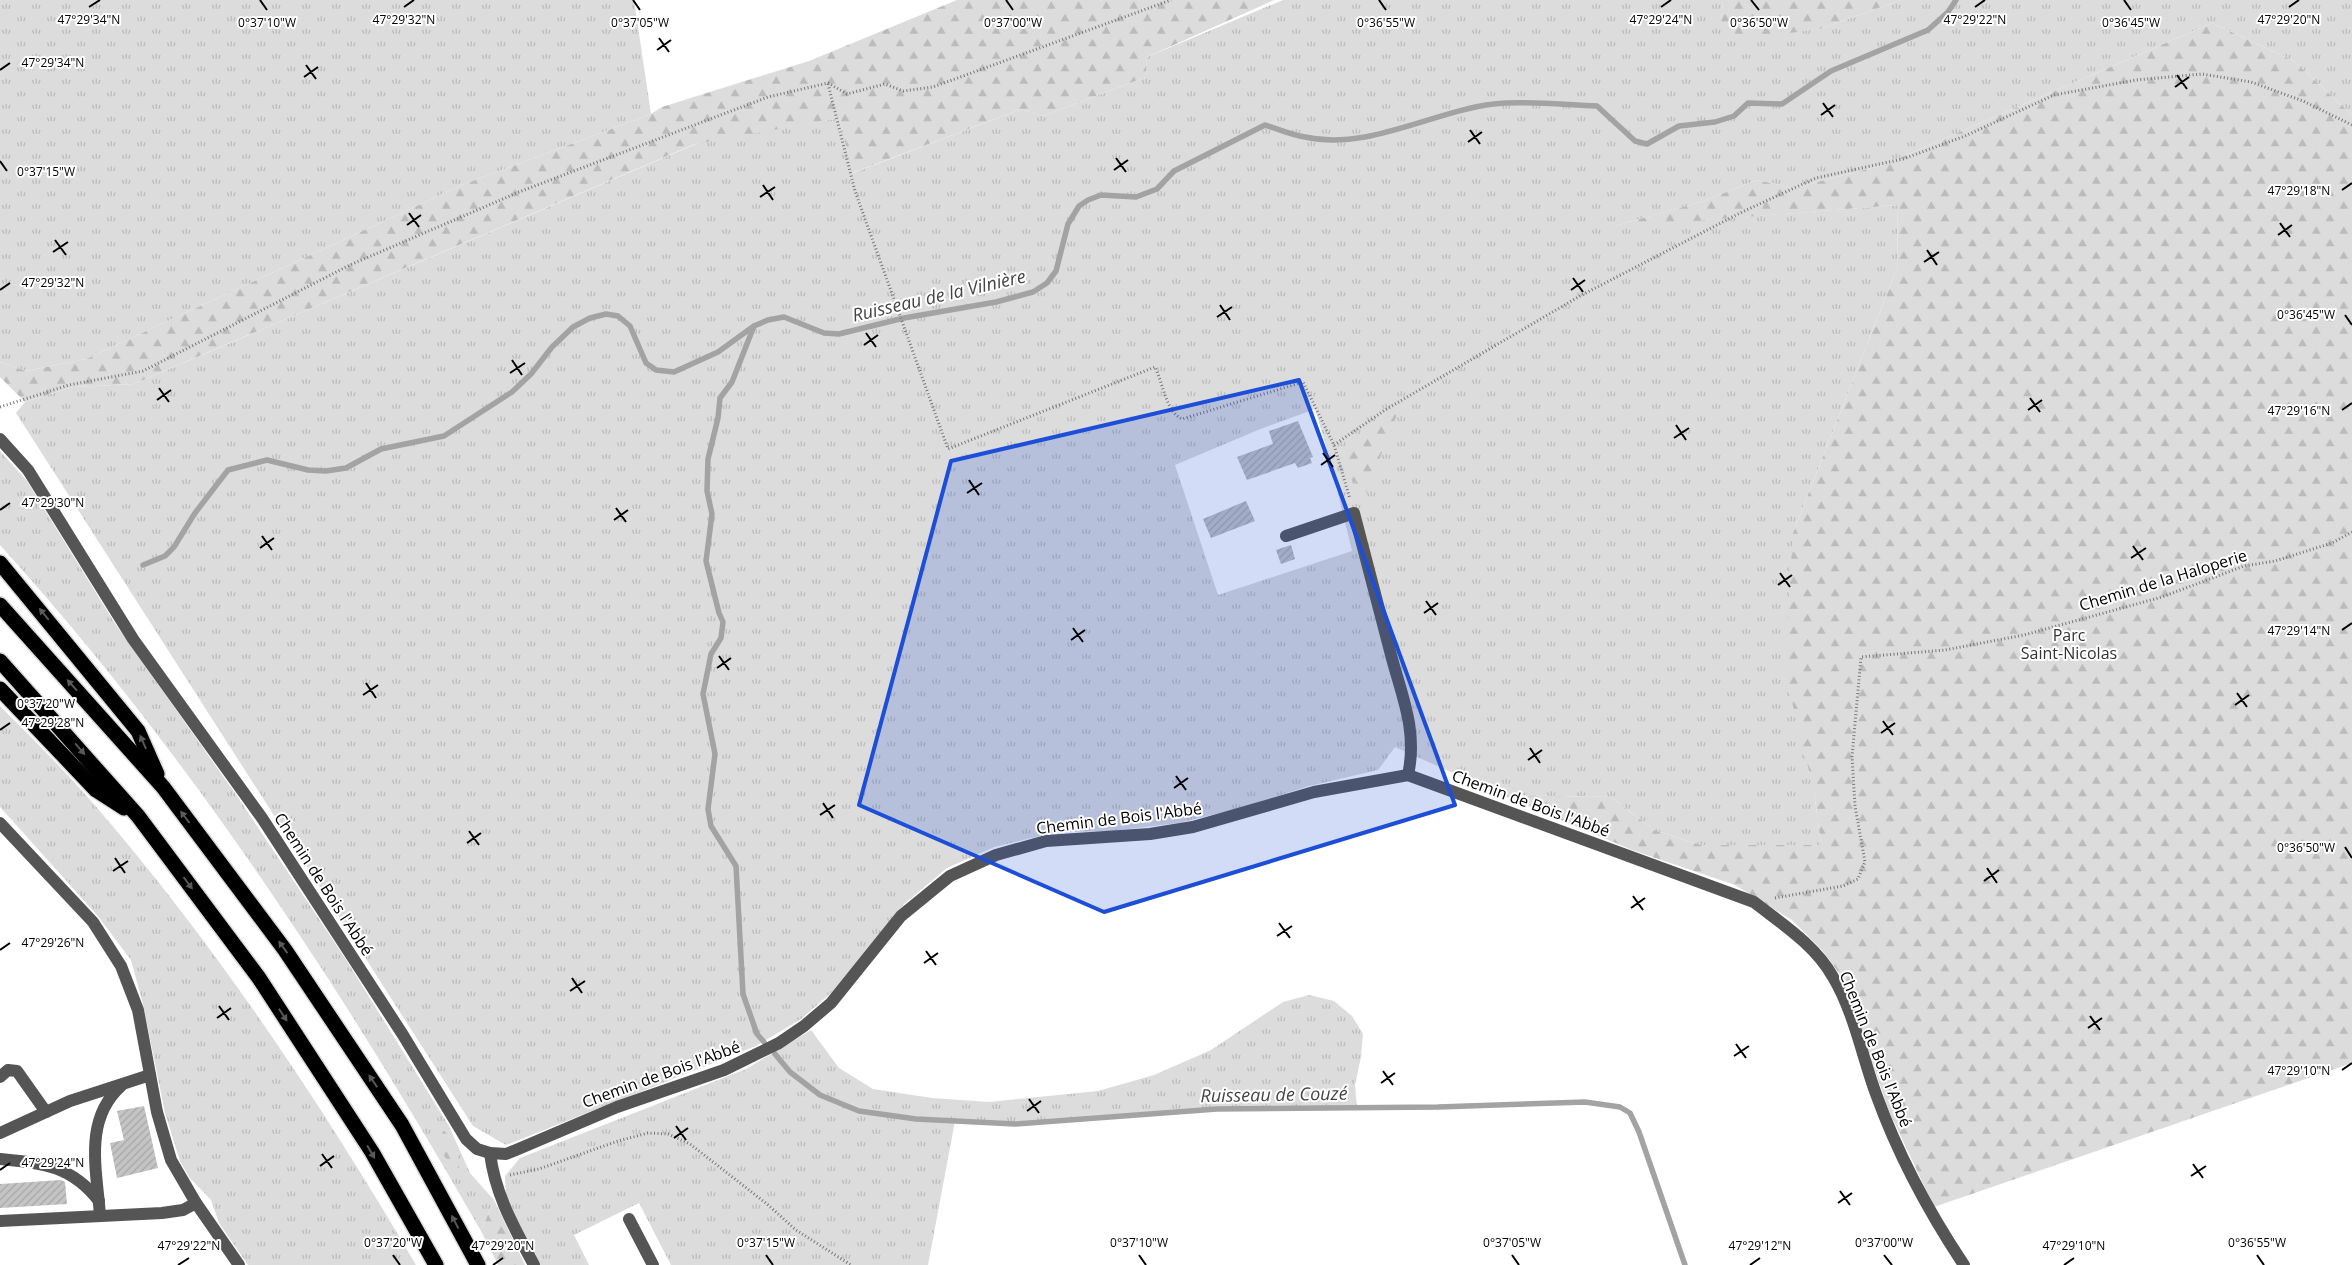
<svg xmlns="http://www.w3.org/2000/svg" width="2352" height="1265" viewBox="0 0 2352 1265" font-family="'Open Sans',sans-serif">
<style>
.grass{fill:url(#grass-tufts);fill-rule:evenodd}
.forest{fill:url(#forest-firs)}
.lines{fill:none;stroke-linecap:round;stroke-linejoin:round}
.stream{stroke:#a3a3a3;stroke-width:5.5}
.building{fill:url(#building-hatch)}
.highway-casing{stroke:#dbdbdb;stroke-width:18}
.path{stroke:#777;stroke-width:3;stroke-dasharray:1 2.5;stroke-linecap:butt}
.minor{stroke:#555;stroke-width:12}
.highway{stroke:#000;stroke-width:15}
.oneway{fill:#595959}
.marked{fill:#1d4ed8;fill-opacity:0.2;stroke:#1d4ed8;stroke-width:4;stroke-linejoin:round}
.ticks{fill:none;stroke:#000;stroke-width:2}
.labels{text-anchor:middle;stroke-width:4;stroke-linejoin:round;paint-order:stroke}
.street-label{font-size:16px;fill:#000;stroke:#fff}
.park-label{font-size:16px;fill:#333;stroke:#fff}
.water-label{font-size:18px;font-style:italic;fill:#444;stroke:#fff}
.ticks-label{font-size:12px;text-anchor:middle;fill:#000;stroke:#fff;stroke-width:4;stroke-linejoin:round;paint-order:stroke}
</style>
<defs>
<pattern id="grass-tufts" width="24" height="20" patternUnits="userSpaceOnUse" patternTransform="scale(1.25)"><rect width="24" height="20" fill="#dcdcdc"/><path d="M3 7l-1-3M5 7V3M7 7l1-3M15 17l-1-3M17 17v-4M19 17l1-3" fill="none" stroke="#bbb"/></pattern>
<pattern id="forest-firs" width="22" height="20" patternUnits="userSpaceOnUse" patternTransform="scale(1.25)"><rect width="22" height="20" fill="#dcdcdc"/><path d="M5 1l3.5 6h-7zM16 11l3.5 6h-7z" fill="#bbb"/></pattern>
<pattern id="building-hatch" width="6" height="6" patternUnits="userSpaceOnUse" patternTransform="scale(1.25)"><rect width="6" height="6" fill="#c4c4c4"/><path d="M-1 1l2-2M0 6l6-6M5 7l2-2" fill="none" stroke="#a7a7a7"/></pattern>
</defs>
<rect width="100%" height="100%" fill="#fff"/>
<!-- grass -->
<g class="grass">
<path d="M0,0H634L651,114L462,185L86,359L26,371L0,362Z"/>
<path d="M1283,0H1723L1721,22L1820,29L1901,0H2352V115L2294,61L2212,23L1883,165L1794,188L1757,180L1701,202L1611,227L1898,205L1897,268L1793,533L1814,791L1821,845H1701L1654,830L1611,797L1502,795L1395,747L1378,770L1309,786L1244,807L1178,823L1111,831L1056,832L994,847L947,868L904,904L831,993L801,1019L756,1046L506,1145L473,1126L16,413L25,402L73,387L134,384L703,141L840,118L853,173L1021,109L1043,116L1146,77L1147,57ZM1315,409L1330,460L1352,551L1218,595L1175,465L1258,430Z"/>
<path d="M0,451L27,481L114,622L237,796L345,958L449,1126L470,1173L494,1200L481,1231C342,988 189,754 0,545Z"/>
<path d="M0,706C34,740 68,774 99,810C219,950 323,1106 416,1265H248L219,1223L211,1200L189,1177L180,1161L165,1113L143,1004L131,960L97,915L0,807Z"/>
<path d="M1309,995L1334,1001L1352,1016L1363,1034L1361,1057L1355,1085L1357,1108L1217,1109L1015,1124L955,1121L928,1265H671L639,1203L574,1235L589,1265H537L506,1198L505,1176L520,1158L746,1069L811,1030L839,1068L873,1089L932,1098L989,1102L1098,1091L1154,1075L1211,1050L1283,1002Z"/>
</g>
<!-- forest -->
<g class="forest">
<path d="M957,0H1274L1147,57L1146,77L1043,116L1021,109L852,173L840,118L695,144L134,384L73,387L25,402L0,377V362L26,371L86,359L462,185L651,114L662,107L809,61Z"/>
<path d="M1723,0H1901L1820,29L1742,39L1721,22Z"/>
<path d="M2212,23L2294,61L2352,115V1063L1934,1207L1889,1111L1844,980L1822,950L1792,920L1735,885L1632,850L1502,795L1611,797L1654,830L1701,845H1821L1814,791L1784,670L1793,533L1897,268L1898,205L1607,228L1701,202L1757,180L1794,188L1883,165Z"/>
<path d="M1398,412L1366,493L1330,460Z"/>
<path d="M441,1128C453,1138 460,1153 459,1168L454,1169L439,1149L434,1132Z"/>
<path d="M494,1200L525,1265H498L481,1231Z"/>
</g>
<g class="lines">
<!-- stream -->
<g class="stream">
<path d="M754,326L732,382L720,398L718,418L708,459L707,491L712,514L706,561L719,613L723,622L721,638L711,654L703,694L715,754L708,809L711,826L736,866L743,994L757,1034L764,1042"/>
<path d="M143,565L165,556L174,547L195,513L228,470L267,460L308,470L326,471L346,468L381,449L444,436L512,392L531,374L552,347L573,327L590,318L606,314L618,316L630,326L646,363L656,370L674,372L718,352L754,326L768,320L784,317L824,333L839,334L904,318L996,302L1033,292L1047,283L1056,271L1068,224L1079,206L1088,200L1101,195L1136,197L1157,189L1174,171L1265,125C1278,129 1291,135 1305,137C1368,151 1433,111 1494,104C1524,100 1566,105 1597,106L1635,141L1647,144L1679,126L1715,122L1734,116L1748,103L1782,104L1831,71L1928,30L1948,12L1956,0"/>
<path d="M775,1054L790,1072L820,1095L859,1111L916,1119L1015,1124L1217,1109L1438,1107L1585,1102L1620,1107L1630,1113L1639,1132L1685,1265"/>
</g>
</g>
<!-- building -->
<g class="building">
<path d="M1298,421L1313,457L1310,458L1312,463L1298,468L1295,463L1247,480L1237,457L1273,444L1269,431Z"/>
<path d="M1246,501L1255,521L1211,538L1203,519Z"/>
<path d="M1291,545L1295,559L1281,564L1276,550Z"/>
<path d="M144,1106L158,1168L117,1178L110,1143L124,1140L117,1111Z"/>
<path d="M61,1180L65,1182L67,1204L0,1208V1184Z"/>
</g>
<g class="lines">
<!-- highway casing -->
<g class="highway-casing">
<g id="highway">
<path d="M0,563L138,731L157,774"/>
<path d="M0,605L163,787L285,950L402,1125L478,1265"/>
<path d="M0,661L138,816L259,978L372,1152L436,1265"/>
<path d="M0,689L96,790L124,808"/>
</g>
</g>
<!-- path -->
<g class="path">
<path d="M828,84L855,191L948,449L1155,367C1163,383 1166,412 1182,419L1303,382L1334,445L1350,499"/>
<path d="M0,407L69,385L143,371L350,265L519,192L768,97L828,83L847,94L885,84L903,91L933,87L1171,0"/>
<path d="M1334,445L1385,410L1580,296L1742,212L1816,178L1903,159L1965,136L2054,95L2136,80L2202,74L2251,82L2303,101L2352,125"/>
<path d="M1775,898L1843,886L1858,879L1865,862L1855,806L1852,757L1861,657L1945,650L2024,635L2162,597L2244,566L2275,561L2332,543L2352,532"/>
<path d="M510,1175L539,1169L618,1141L648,1133L668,1134L690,1144L767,1204L796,1230L851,1265"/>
</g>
<!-- minor -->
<g class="minor">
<path d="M0,439L28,470L133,639L262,818L403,1035L466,1139L477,1149L490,1153L506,1154L516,1150L617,1107L724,1070L779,1043L804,1026L831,1003L901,916L950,876L996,855L1046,841L1150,834L1193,827L1314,792L1408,775L1754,902C1782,924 1815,945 1833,977C1854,1012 1862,1056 1876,1094C1898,1155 1928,1211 1964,1265"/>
<path d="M1286,536L1354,513C1366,559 1378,605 1390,651C1401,695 1418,729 1408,775"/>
<path d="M0,823L93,922L121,966L138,1010L157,1112L171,1160L196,1203L239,1265"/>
<path d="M0,1077L8,1070L17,1071L46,1112"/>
<path d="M0,1133L70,1101L150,1075"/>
<path d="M490,1153C495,1195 515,1229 534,1265"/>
<path d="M0,1159C42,1163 71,1165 99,1201"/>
<path d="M100,1216C97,1171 83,1120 121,1086"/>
<path d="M629,1219L653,1265"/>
<path d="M0,1221L162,1213L183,1210L196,1203"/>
</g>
<!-- highway -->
<use href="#highway" class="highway"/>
</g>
<!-- one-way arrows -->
<defs><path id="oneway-solid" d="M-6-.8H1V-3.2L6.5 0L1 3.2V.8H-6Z" transform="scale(1.25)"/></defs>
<g class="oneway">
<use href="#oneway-solid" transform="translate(44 614) rotate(-129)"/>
<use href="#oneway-solid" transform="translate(72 685) rotate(-132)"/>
<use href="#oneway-solid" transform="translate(143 742) rotate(-114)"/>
<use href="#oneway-solid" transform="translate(80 749) rotate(49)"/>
<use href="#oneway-solid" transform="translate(185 817) rotate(-127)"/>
<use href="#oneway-solid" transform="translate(188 883) rotate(53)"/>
<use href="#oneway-solid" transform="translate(283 947) rotate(-126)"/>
<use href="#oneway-solid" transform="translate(283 1015) rotate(57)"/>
<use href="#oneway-solid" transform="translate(373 1081) rotate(-124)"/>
<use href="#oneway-solid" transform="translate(371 1152) rotate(59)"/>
<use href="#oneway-solid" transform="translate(455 1222) rotate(-118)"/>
</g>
<!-- marked area -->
<path class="marked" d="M1299,380L1455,805L1104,912L859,805L951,461Z"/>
<!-- ticks -->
<path class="ticks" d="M260,0L267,10M633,0L640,10M1006,0L1013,10M1379,0L1386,10M1751,0L1759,10M2124,0L2131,10M89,7L100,0M404,7L414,0M1661,7L1671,0M1975,7L1985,0M2289,7L2299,0M659,38L669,52M657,50L671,40M306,65L316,79M0,70L10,63M2177,75L2187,89M304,77L318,67M2175,87L2189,77M1823,103L1833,117M1821,115L1835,105M1470,130L1480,144M1468,142L1482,132M1116,158L1126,172M0,161L7,171M1114,170L1128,160M763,185L773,200M2342,190L2352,183M760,197L775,187M409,213L419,227M2280,223L2290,237M407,225L421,215M2278,235L2292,225M55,240L66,255M1927,250L1937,265M53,252L68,242M1924,262L1939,252M1573,278L1583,292M0,290L10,283M1571,290L1585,280M1220,305L1230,320M2345,315L2352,325M1217,317L1232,307M866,333L876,347M864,345L878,335M512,360L522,375M510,373L525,363M159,388L169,402M2030,398L2040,412M157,400L171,390M2028,410L2042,400M2342,410L2352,403M1676,425L1686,440M1674,438L1689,428M1323,453L1333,467M1321,465L1335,455M969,480L979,495M967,493L982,483M616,508L626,522M0,510L10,503M614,520L628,510M262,536L272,550M2133,546L2143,560M260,548L274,538M2131,558L2146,548M1780,573L1790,587M1778,585L1792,575M1426,601L1436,615M1424,613L1438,603M1073,628L1083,642M2342,630L2352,623M1071,640L1085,630M719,656L729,670M717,668L731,658M366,683L376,698M0,693L7,704M2237,693L2247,707M363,695L378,685M2235,705L2249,695M1883,721L1893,735M0,730L10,723M1881,733L1895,723M1530,748L1540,763M1528,760L1542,750M1176,776L1186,790M1174,788L1188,778M823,803L833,818M820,815L835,805M469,831L479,845M467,843L481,833M2345,847L2352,858M115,858L125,873M1987,868L1997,883M113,871L128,861M1984,881L1999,870M1633,896L1643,910M1631,908L1645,898M1279,923L1290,938M1277,936L1292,926M0,950L10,943M926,951L936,965M924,963L938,953M572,978L582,993M570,991L585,981M219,1006L229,1020M2090,1016L2100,1030M217,1018L231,1008M2088,1028L2102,1018M1736,1044L1746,1058M1734,1056L1749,1046M2342,1070L2352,1063M1383,1071L1393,1085M1381,1083L1395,1073M1029,1099L1039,1113M1027,1111L1041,1101M676,1126L686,1140M674,1138L688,1128M322,1154L332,1168M2193,1164L2203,1178M320,1166L334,1156M0,1170L10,1163M2191,1176L2206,1166M1840,1191L1850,1205M1838,1203L1852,1193M393,1255L400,1265M766,1255L773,1265M1139,1255L1146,1265M1512,1255L1519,1265M1884,1255L1892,1265M2257,1255L2264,1265M178,1265L189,1258M493,1265L503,1258M1750,1265L1760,1258M2064,1265L2074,1258"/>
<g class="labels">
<!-- street labels -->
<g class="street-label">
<text transform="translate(2163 580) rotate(-17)" y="6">Chemin de la Haloperie</text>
<text transform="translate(1531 803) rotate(20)" y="6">Chemin de Bois l'Abbé</text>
<text transform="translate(1119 818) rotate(-7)" y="6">Chemin de Bois l'Abbé</text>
<text transform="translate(324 884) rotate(57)" y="6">Chemin de Bois l'Abbé</text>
<text transform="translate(1876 1049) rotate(68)" y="6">Chemin de Bois l'Abbé</text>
<text transform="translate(661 1074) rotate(-20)" y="6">Chemin de Bois l'Abbé</text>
</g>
<!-- park labels -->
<g class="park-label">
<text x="2069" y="641">Parc<tspan x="2069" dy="18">Saint-Nicolas</tspan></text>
</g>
<!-- water labels -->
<g class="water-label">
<text transform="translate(939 296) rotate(-13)" y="6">Ruisseau de la Vilnière</text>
<text transform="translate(1274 1095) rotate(-1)" y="6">Ruisseau de Couzé</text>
</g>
</g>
<g class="ticks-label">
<text x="1661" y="24">47°29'24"N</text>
<text x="89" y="24">47°29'34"N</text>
<text x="404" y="24">47°29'32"N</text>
<text x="1975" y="24">47°29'22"N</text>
<text x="2289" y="24">47°29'20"N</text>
<text x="267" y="27">0°37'10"W</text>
<text x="640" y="27">0°37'05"W</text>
<text x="1013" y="27">0°37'00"W</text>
<text x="1386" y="27">0°36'55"W</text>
<text x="1759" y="27">0°36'50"W</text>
<text x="2131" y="27">0°36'45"W</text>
<text x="53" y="67">47°29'34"N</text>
<text x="46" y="176">0°37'15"W</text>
<text x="2299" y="195">47°29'18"N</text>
<text x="53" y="287">47°29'32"N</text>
<text x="2306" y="319">0°36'45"W</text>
<text x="2299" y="415">47°29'16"N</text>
<text x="53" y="507">47°29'30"N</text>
<text x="2299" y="635">47°29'14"N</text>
<text x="46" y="708">0°37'20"W</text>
<text x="53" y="727">47°29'28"N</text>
<text x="2306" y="852">0°36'50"W</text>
<text x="53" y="947">47°29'26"N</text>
<text x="2299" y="1075">47°29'10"N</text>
<text x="53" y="1167">47°29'24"N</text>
<text x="393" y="1247">0°37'20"W</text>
<text x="766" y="1247">0°37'15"W</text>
<text x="1139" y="1247">0°37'10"W</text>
<text x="1512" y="1247">0°37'05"W</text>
<text x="1884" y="1247">0°37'00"W</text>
<text x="2257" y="1247">0°36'55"W</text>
<text x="189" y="1250">47°29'22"N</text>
<text x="503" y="1250">47°29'20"N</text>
<text x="1760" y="1250">47°29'12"N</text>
<text x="2074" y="1250">47°29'10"N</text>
</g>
</svg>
